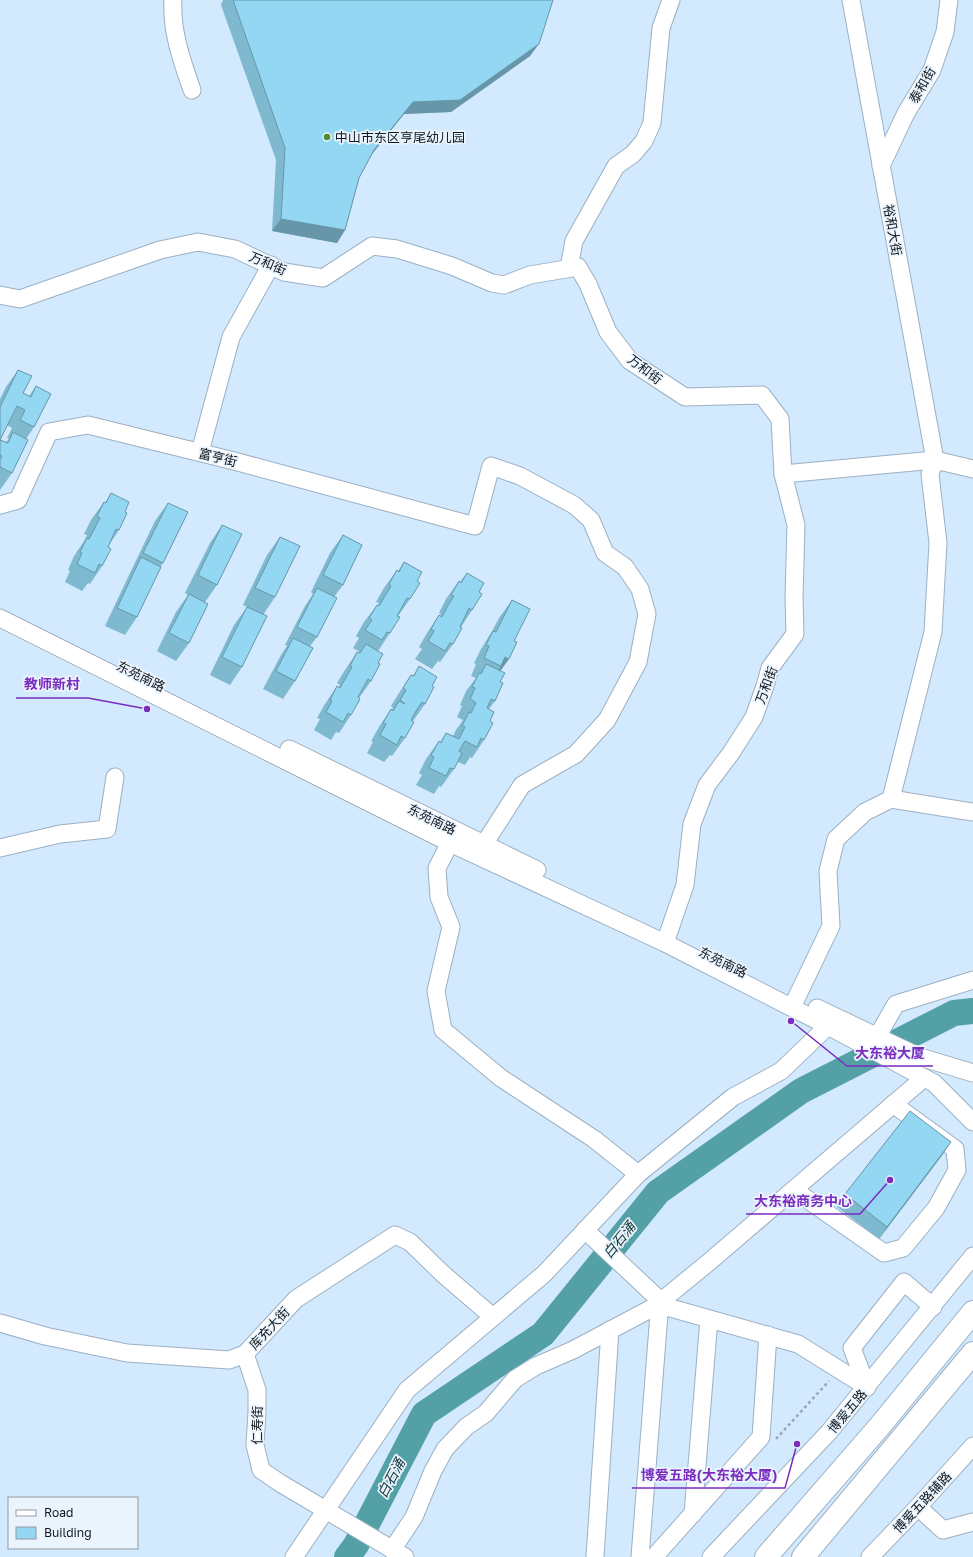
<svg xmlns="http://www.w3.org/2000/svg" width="973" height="1557" viewBox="0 0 973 1557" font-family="'Golos Text','Noto Sans SC',sans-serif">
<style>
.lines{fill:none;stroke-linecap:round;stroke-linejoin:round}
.river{stroke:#53a1a7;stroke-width:26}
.minor-casing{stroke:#9bb0c3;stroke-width:19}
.highway-casing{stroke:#9bb0c3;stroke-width:24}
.path{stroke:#97a9b9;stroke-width:2.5;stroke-dasharray:3 3;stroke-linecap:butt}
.minor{stroke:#fff;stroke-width:17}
.highway{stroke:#fff;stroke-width:22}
.wall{fill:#7eb9d0;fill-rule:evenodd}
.shaded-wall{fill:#6796a9}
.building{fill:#93d7f2;stroke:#6796a9}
.poi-dot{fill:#4e8c2b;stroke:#ebf4fc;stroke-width:1.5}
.labels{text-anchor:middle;stroke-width:3.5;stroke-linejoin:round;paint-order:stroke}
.street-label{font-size:13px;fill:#10181f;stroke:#ebf4fc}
.poi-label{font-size:13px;fill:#10181f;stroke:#ebf4fc;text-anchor:start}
.water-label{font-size:14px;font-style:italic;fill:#13393c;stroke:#ebf4fc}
.leader{fill:none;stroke:#7b2cbf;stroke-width:1.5}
.callout-dot{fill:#7b2cbf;stroke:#ebf4fc;stroke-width:1.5}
.callout-label{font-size:14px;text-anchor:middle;font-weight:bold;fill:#7b2cbf;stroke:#ebf4fc;stroke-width:3.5;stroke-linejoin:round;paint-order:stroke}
</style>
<rect width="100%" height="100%" fill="#d3e9fd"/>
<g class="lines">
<!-- river -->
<path class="river" d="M347,1557L356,1545L424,1414L543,1334L658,1192L801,1091L954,1013L973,1011"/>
<!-- minor casing -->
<g class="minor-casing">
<g id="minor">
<path d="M173,0C171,31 182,61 192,90"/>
<path d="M851,0L935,460L930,474L938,543L933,632L891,799"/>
<path d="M881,166L906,113L932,70L945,32L949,0"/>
<path d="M569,268L574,241L616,166L633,154L644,141L652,123L661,28L671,0"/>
<path d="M0,295L20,299L160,250L198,242L235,249L284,272L323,278L372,246L397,249L452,266L492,283L504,285L530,275L578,267L588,284L608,332L630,361L685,397L762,395L780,419L783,474L796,525L794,598L795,634L770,668L765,686L754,717L731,753L707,785L692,824L685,885L665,943"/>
<path d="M200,452L231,337L271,265"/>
<path d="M783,474L935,460L973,469"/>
<path d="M0,505L18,500L49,432L88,425L234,461L475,526L491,466L520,476L574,505L591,520L605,553L625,567L640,589L647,614L638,662L607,720L576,754L522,785L477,855"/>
<path d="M0,618L450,843L665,943L828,1026L934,1083L973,1122"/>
<path d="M289,749L537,870"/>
<path d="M450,843L437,868L439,897L451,927L436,991L443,1030L501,1078L594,1139L638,1174"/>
<path d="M0,848L60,834L107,829L115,777"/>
<path d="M792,1007L831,926L828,871L836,839L865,812L891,799L973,812"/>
<path d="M817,1008L920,1057L973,1073"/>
<path d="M877,1037L896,1004L973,980"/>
<path d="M794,1190L884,1253L903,1248L936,1208L957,1170L955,1149L893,1104"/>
<path d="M585,1230L667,1307L798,1344L867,1387"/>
<path d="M0,1323L45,1336L127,1353L229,1360L245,1354L296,1299L395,1235L410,1242L443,1274L493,1317"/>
<path d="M245,1354L257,1390V1412L255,1445L261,1470L280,1483L405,1557"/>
<path d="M867,1387L852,1348L904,1282L933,1307"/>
<path d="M918,1507L943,1530L973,1522"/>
<path d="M693,1514L709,1319"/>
<path d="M392,1550L414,1517L433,1471L445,1449L466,1427L486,1413L515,1379L536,1366L573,1350L654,1307L709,1262L924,1078"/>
<path d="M294,1557L407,1390L544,1274L638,1174L733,1097L781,1071L828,1026"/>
<path d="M595,1557L610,1330"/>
<path d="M640,1557L660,1301"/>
<path d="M654,1557L761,1437L768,1335"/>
<path d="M711,1557L829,1432L973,1256"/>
<path d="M870,1557L918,1507L973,1446"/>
</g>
</g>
<!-- highway casing -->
<g class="highway-casing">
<g id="highway">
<path d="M766,1557L879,1427L973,1312"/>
<path d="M803,1557L973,1353"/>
</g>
</g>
<!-- path -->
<path class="path" d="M776,1439L829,1381"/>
<!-- minor -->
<use href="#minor" class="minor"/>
<!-- highway -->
<use href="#highway" class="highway"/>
</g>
<!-- wall -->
<g class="wall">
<path d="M223,0H553L530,56L451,112L404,114L371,155L359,178L345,230L337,243L272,231L276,160L221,5Z"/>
<path d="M18,370L23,393L29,396L36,386L34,427L26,439L12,473L0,490V399L6,387ZM7,425L12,428L7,438L9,439L6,442L0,440Z"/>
<path d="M111,493L125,512L119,530L109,545L102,566L90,584L88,583L82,591L65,582L70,571L68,570L74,556L84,541L87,535L84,534L91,520L104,502L105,503Z"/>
<path d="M168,503L163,563L161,566L137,617L125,635L105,626L129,575L131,571L155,521Z"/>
<path d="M222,525L217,585L205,602L189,643L176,661L157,651L176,612L188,595L185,593L210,543Z"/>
<path d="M343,535V585L334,597L317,637L310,646L295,681L283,699L263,689L281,655L287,646L285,645L305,606L313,594L311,592L330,553Z"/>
<path d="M280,537L275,597L263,615L242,667L230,685L210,675L234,625L247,607L243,605L267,555Z"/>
<path d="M404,562L417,581L410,599L398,616L390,633L378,651V663L371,681L359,698L351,715L339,733L336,732L331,740L314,730L320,719L317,718L325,704L337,686L339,687L340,685L337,683L345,670L357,652L359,653L360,652L353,648L359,638L356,636L364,622L377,605H378L379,603L376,602L384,588L397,570L398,571Z"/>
<path d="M467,573L479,592L472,610L461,627L453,644L440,662L438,661L432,669L415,659L422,649L419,647L427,633L439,615L440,616L441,614L439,613L446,599L459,581L460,582Z"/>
<path d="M512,600L514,641L500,671V682L495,701L489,709L490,721L484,740L472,758L470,757L465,765L458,762L454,769L441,787L439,786L434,794L416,785L422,775L419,773L426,759L439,741L440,742L446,733L453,736L456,730L463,720L457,717L462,706L460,705L466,691L476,678L471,676L476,664L474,663L481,649L491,633L499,618Z"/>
<path d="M419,666L432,686L425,704L413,721L405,738L392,756L390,755L384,762L367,753L373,742L371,741L379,727L391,709L392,710L393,708L391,706L399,693L411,675L413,676Z"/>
<path d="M943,1154L879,1239L837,1207L845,1194Z"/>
</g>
<!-- shaded-wall -->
<g class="shaded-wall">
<path d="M539,44L530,56L451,112L404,114L365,163L374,150L413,102Z"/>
<path d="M281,219L345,230L337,243L272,231Z"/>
<path d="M505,657L509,659L496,677L494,676L501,666Z"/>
<path d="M951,1142L943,1154L879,1239L887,1227Z"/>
</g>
<!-- building -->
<g class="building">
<path d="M233,0H553L539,44L460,100L413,102L374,150L359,178L345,230L281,219L285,148Z"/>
<path d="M18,370L32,376L23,393L31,397L36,386L51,394L34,427L20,420L25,410L17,406L0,440L8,443L13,432L28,440L12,473L0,467V460L2,456L0,455V407Z"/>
<path d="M111,493L129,502L125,512L127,513L119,530L116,529L108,547L111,549L102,566L99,564L95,573L77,564L82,553L80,552L87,538L89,539L100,518L97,516L104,502L106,503Z"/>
<path d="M168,503L188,512L163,563L143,553Z"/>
<path d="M222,525L242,534L217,585L198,575Z"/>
<path d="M343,535L362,545L343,585L323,575Z"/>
<path d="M280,537L300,546L275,597L255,588Z"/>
<path d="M141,557L161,567L137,617L117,608Z"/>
<path d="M404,562L422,572L417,581L420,583L410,599L407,598L397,616L400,617L390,633L387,632L382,640L365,630L372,620L369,618L377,605L379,606L391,586L389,584L397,570L399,572Z"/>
<path d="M467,573L484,583L479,592L482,594L472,610L469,608L460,627L462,628L453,644L450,643L445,651L428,641L434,631L431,629L439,615L442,617L447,607L454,596L451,595L459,581L461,583Z"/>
<path d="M317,588L337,598L317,637L297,627Z"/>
<path d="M189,594L208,604L189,643L169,633Z"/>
<path d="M512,600L530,609L514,641L517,642L509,659L505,657L501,666L484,658L489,646L486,645L493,631L496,632Z"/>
<path d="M247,607L267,616L242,667L222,657Z"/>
<path d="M293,638L313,648L295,681L276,671Z"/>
<path d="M366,644L383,654L378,663L380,664L371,681L368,679L358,697L360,699L351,715L348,713L343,722L326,712L332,701L330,700L337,686L340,688L352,667L350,666L357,652L360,653Z"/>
<path d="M486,664L505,673L500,682L503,683L495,701L491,699L487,708L494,712L490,721L493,723L484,740L481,738L477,747L465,741L459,751L462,753L454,769L450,768L446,776L429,768L434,757L431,755L439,741L441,743L446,733L459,739L465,727L462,726L469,712L471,713L476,703L470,699L475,688L472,687L479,673L481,674Z"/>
<path d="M419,666L437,677L432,686L434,687L425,704L422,702L416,711L411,720L414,722L405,738L401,736L397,745L380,735L386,724L383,723L391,709L393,711L399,701L405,704L400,700L406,690L403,688L411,675L414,676Z"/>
<path d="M910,1111L951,1142L887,1227L845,1194Z"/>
</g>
<!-- markers -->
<circle class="poi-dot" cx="327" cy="137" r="4"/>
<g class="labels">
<!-- street labels -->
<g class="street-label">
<text transform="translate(922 85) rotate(-60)" y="5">泰和街</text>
<text transform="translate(893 230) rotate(80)" y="5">裕和大街</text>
<text transform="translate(268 263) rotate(23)" y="5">万和街</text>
<text transform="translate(645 369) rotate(37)" y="5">万和街</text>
<text transform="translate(218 457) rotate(14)" y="5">富亨街</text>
<text transform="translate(141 676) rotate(26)" y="5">东苑南路</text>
<text transform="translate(766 685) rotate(-69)" y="5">万和街</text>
<text transform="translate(432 819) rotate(26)" y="5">东苑南路</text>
<text transform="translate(723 962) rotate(26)" y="5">东苑南路</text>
<text transform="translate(269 1328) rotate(-47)" y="5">库充大街</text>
<text transform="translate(847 1411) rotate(-50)" y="5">博爱五路</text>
<text transform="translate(257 1425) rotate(-90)" y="5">仁寿街</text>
<text transform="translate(922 1502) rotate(-47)" y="5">博爱五路辅路</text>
</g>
<!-- poi labels -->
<g class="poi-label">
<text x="335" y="142">中山市东区亨尾幼儿园</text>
</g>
<!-- water labels -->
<g class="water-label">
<text transform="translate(619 1240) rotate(-51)" y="5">白石涌</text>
<text transform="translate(391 1478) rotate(-62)" y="5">白石涌</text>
</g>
</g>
<!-- callouts -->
<path class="leader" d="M147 709L88 698H16M791 1021L847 1066H933M890 1180L860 1214H746M797 1444L785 1488H632"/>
<g class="callout-dot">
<circle cx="147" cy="709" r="4"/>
<circle cx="791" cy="1021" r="4"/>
<circle cx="890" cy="1180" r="4"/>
<circle cx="797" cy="1444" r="4"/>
</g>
<g class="callout-label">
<text x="52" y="689">教师新村</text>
<text x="890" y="1058">大东裕大厦</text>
<text x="803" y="1206">大东裕商务中心</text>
<text x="709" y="1480">博爱五路(大东裕大厦)</text>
</g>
<!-- legend -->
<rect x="8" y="1497" width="130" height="52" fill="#ebf4fc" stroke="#939ca4"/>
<rect x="16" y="1510" width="20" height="6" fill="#ffffff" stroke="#939ca4"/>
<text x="44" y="1517" font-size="12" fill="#10181f">Road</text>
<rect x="16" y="1527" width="20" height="12" fill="#93d7f2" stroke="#939ca4"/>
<text x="44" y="1537" font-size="12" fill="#10181f">Building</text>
</svg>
